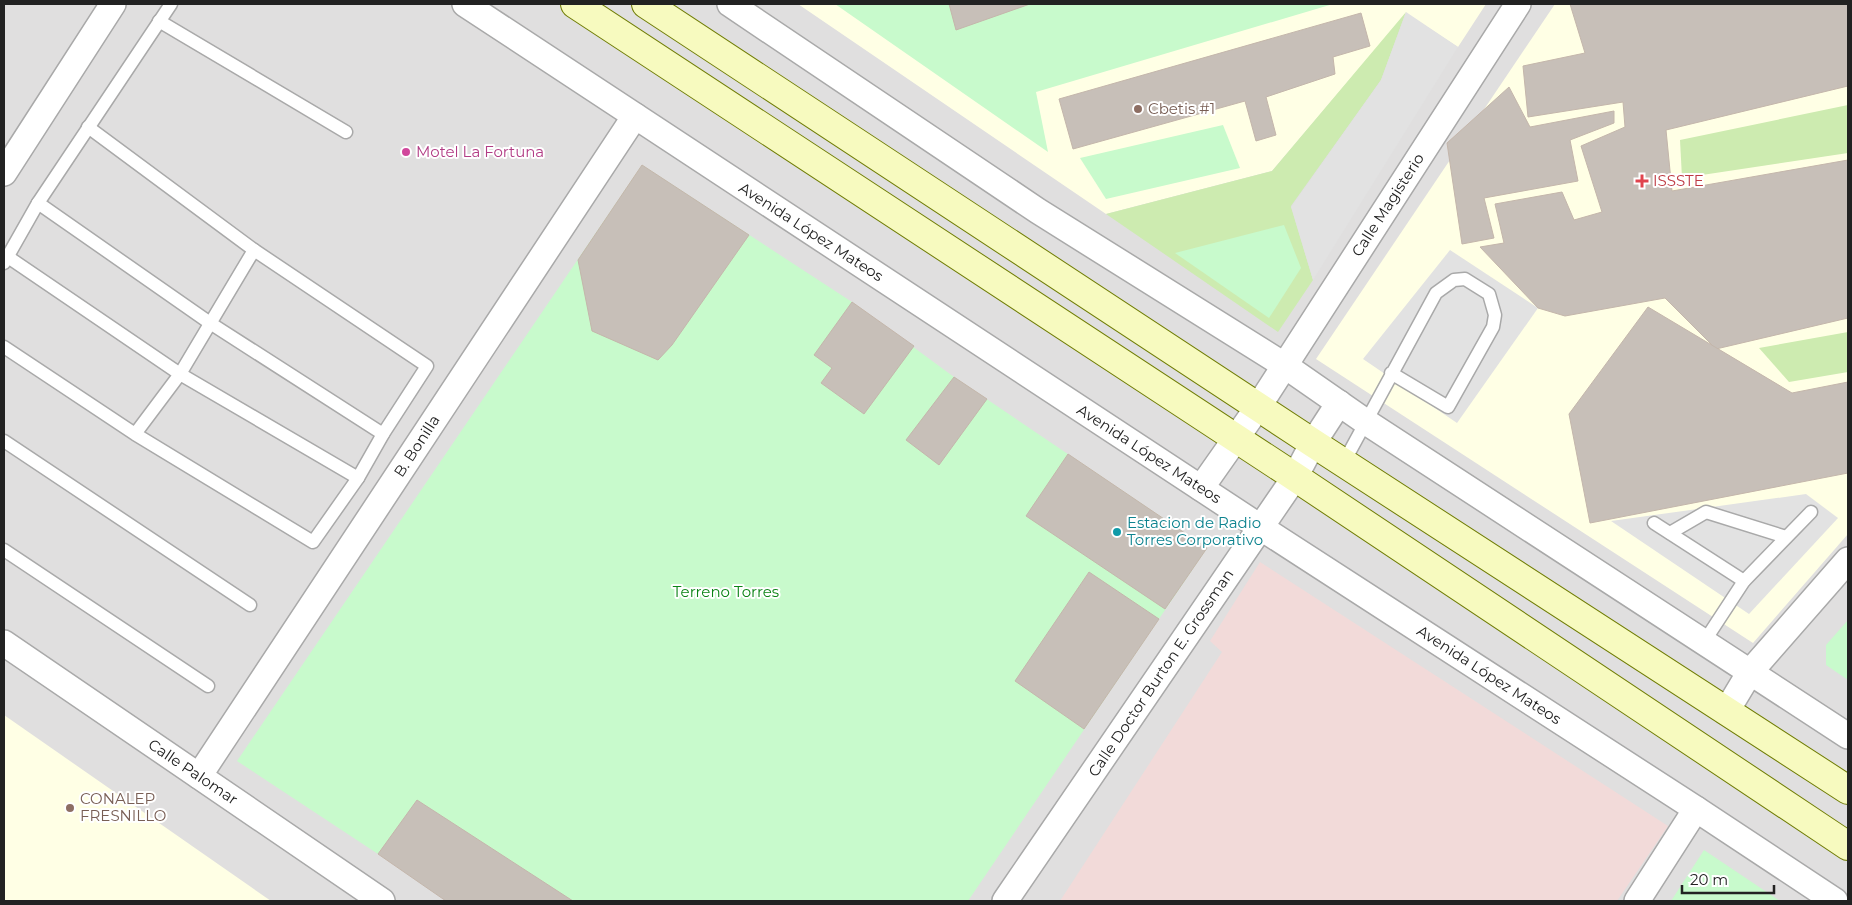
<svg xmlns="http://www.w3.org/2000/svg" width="1852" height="905" viewBox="0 0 1852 905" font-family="Montserrat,sans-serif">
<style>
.residential{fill:#e0dfdf}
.commercial{fill:#f2dad9}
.education{fill:#ffffe5}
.grass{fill:#cdebb0}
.park{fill:#c8facc}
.parking{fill:#e2e2e2}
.building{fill:#c7bfb8;stroke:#c4b6ab}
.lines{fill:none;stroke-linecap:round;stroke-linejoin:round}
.lane-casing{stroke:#a9a9a9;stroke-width:15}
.street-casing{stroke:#a9a9a9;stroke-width:28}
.secondary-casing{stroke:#707d05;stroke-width:30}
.lane{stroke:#fff;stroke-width:12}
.street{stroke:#fff;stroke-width:25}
.secondary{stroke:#f7fabf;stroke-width:28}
.education-dot{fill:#8d6e63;stroke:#fff;stroke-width:2}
.hotel-dot{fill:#d1479c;stroke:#fff;stroke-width:2}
.health-dot{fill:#e0444e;stroke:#fff;stroke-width:2}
.culture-dot{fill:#0f9aa8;stroke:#fff;stroke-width:2}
.labels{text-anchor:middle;stroke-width:4;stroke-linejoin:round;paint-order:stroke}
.education-label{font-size:15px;fill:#785e54;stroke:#fff;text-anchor:start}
.hotel-label{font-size:15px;fill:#b23c85;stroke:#fff;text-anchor:start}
.health-label{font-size:15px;fill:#be3a42;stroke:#fff;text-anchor:start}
.street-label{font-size:15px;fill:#222;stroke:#fff}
.culture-label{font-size:15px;fill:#0d838f;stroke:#fff;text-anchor:start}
.park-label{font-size:15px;fill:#0c8416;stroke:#fff}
</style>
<rect width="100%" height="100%" fill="#f2efe9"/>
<!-- residential -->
<rect class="residential" x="4" y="4" width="1844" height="897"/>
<!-- commercial -->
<path class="commercial" d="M1260,562L1668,826L1617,901H1060L1222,652L1210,641Z"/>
<!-- education -->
<g class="education">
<path d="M798,4H1486L1458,47L1406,13L1272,171L1106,214Z"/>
<path d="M1555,4H1848V534L1753,643L1316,359Z"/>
<path d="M4,715L271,901H4Z"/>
</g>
<!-- grass -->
<g class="grass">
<path d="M1406,12L1381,80L1291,206L1313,280L1278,332L1106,214L1272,171Z"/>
<path d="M1848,105V153L1682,178L1680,140Z"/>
<path d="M1848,332V372L1789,382L1759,348Z"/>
</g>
<!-- park -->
<g class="park">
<path d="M835,4H1333L1036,92L1048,152Z"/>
<path d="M1223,125L1240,168L1106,199L1080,158Z"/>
<path d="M642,165L852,302L954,377L1207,548L968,901H573L417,800L378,854L237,761Z"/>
<path d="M1284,225L1301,268L1269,318L1175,253Z"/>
<path d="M1848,620V680L1826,665V645Z"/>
<path d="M1704,850L1780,901H1671Z"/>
</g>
<!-- parking -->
<g class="parking">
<path d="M1406,12L1458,47L1313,280L1291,207L1381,80Z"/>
<path d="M1450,250L1538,308L1457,423L1363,359Z"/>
<path d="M1806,494L1838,518L1749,614L1611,521Z"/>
</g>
<!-- building -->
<g class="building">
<path d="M949,4H1030L956,30Z"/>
<path d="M1570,4H1848V86L1666,130L1672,191L1848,160V318L1716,349L1665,298L1565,316L1538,308L1480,247L1504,243L1495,204L1562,192L1574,220L1602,212L1581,146L1625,127L1623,102L1528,117L1523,66L1585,53Z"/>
<path d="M1361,13L1370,46L1333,57L1335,74L1266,97L1276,135L1256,141L1245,101L1073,149L1059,99Z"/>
<path d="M1509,87L1530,127L1614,111V123L1570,140L1578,181L1484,198L1494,238L1462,244L1447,143Z"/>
<path d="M642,165L749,235L672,345L658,360L592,331L578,260Z"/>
<path d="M852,302L914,346L864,414L821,383L832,368L814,355Z"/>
<path d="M1648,307L1792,393L1848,382V473L1590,523L1569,414Z"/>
<path d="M954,377L987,399L939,465L906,440Z"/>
<path d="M1068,454L1207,548L1165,609L1026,516Z"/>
<path d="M1089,572L1159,619L1084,729L1015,681Z"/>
<path d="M417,800L573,901H446L378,854Z"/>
</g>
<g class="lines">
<!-- lane casing -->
<g class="lane-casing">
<g id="lane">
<path d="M159,21L346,132"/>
<path d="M38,203L210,323L383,434L427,366L254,250L88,127"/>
<path d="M8,257L180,374L254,250"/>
<path d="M4,263L38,203L171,4"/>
<path d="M4,347L135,434L313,542L358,478L180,374L135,434"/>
<path d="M4,441L250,605"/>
<path d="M1344,462L1436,293L1454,280L1465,279L1489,294L1495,315L1493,327L1448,407L1391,373"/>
<path d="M358,478L383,434"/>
<path d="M1654,523L1744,581"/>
<path d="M1670,533L1706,512L1786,537"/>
<path d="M4,550L208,686"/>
<path d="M1704,642L1744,581L1811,512"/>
</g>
</g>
<!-- street casing -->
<g class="street-casing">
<g id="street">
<path d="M465,4L1260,527L1696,809L1835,901"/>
<path d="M730,4L1038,211L1284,365L1366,422L1848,736"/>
<path d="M4,173L113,4"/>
<path d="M1201,488L1258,407L1518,4"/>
<path d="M4,643L382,901"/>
<path d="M1726,712L1750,672L1848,560"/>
<path d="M199,776L635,116"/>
<path d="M1005,901L1295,477L1313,443L1339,403"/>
<path d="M1637,901L1696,809"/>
</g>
</g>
<!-- secondary casing -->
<g class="secondary-casing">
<g id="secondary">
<path d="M575,4L1295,477L1848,846"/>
<path d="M646,4L1313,443L1848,790"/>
</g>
</g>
<!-- lane -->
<use href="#lane" class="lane"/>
<!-- street -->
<use href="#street" class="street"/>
<!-- secondary -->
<use href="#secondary" class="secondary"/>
</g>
<!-- markers -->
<g class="education-dot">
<circle cx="1138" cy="109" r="5"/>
<circle cx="70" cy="808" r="5"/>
</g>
<circle class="hotel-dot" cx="406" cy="152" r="5"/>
<path class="health-dot" d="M1639.5 173.5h5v5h5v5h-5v5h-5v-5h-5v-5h5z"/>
<circle class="culture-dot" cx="1117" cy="532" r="5"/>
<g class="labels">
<!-- education labels -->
<g class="education-label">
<text x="1148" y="114">Cbetis #1</text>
<text x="80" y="804">CONALEP<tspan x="80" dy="17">FRESNILLO</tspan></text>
</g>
<!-- hotel labels -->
<g class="hotel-label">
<text x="416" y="157">Motel La Fortuna</text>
</g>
<!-- health labels -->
<g class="health-label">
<text x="1653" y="186">ISSSTE</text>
</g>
<!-- street labels -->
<g class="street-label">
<text transform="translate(1388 205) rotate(-57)" y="5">Calle Magisterio</text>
<text transform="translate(811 232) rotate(33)" y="5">Avenida López Mateos</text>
<text transform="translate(417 446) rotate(-57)" y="5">B. Bonilla</text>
<text transform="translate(1149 454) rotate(33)" y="5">Avenida López Mateos</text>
<text transform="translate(1161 673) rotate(-56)" y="5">Calle Doctor Burton E. Grossman</text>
<text transform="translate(1489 675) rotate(33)" y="5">Avenida López Mateos</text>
<text transform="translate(193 772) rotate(34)" y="5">Calle Palomar</text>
</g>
<!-- culture labels -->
<g class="culture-label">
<text x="1127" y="528">Estacion de Radio<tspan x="1127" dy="17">Torres Corporativo</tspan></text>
</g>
<!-- park labels -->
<g class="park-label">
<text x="726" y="597">Terreno Torres</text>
</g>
</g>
<!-- border -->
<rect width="1852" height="905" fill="none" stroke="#222222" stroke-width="10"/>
<!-- scale -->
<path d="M1682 885v8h92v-8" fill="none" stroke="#222222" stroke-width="2.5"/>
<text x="1690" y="885" font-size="15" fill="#222222" stroke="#ffffff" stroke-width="4" paint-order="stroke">20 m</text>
</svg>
